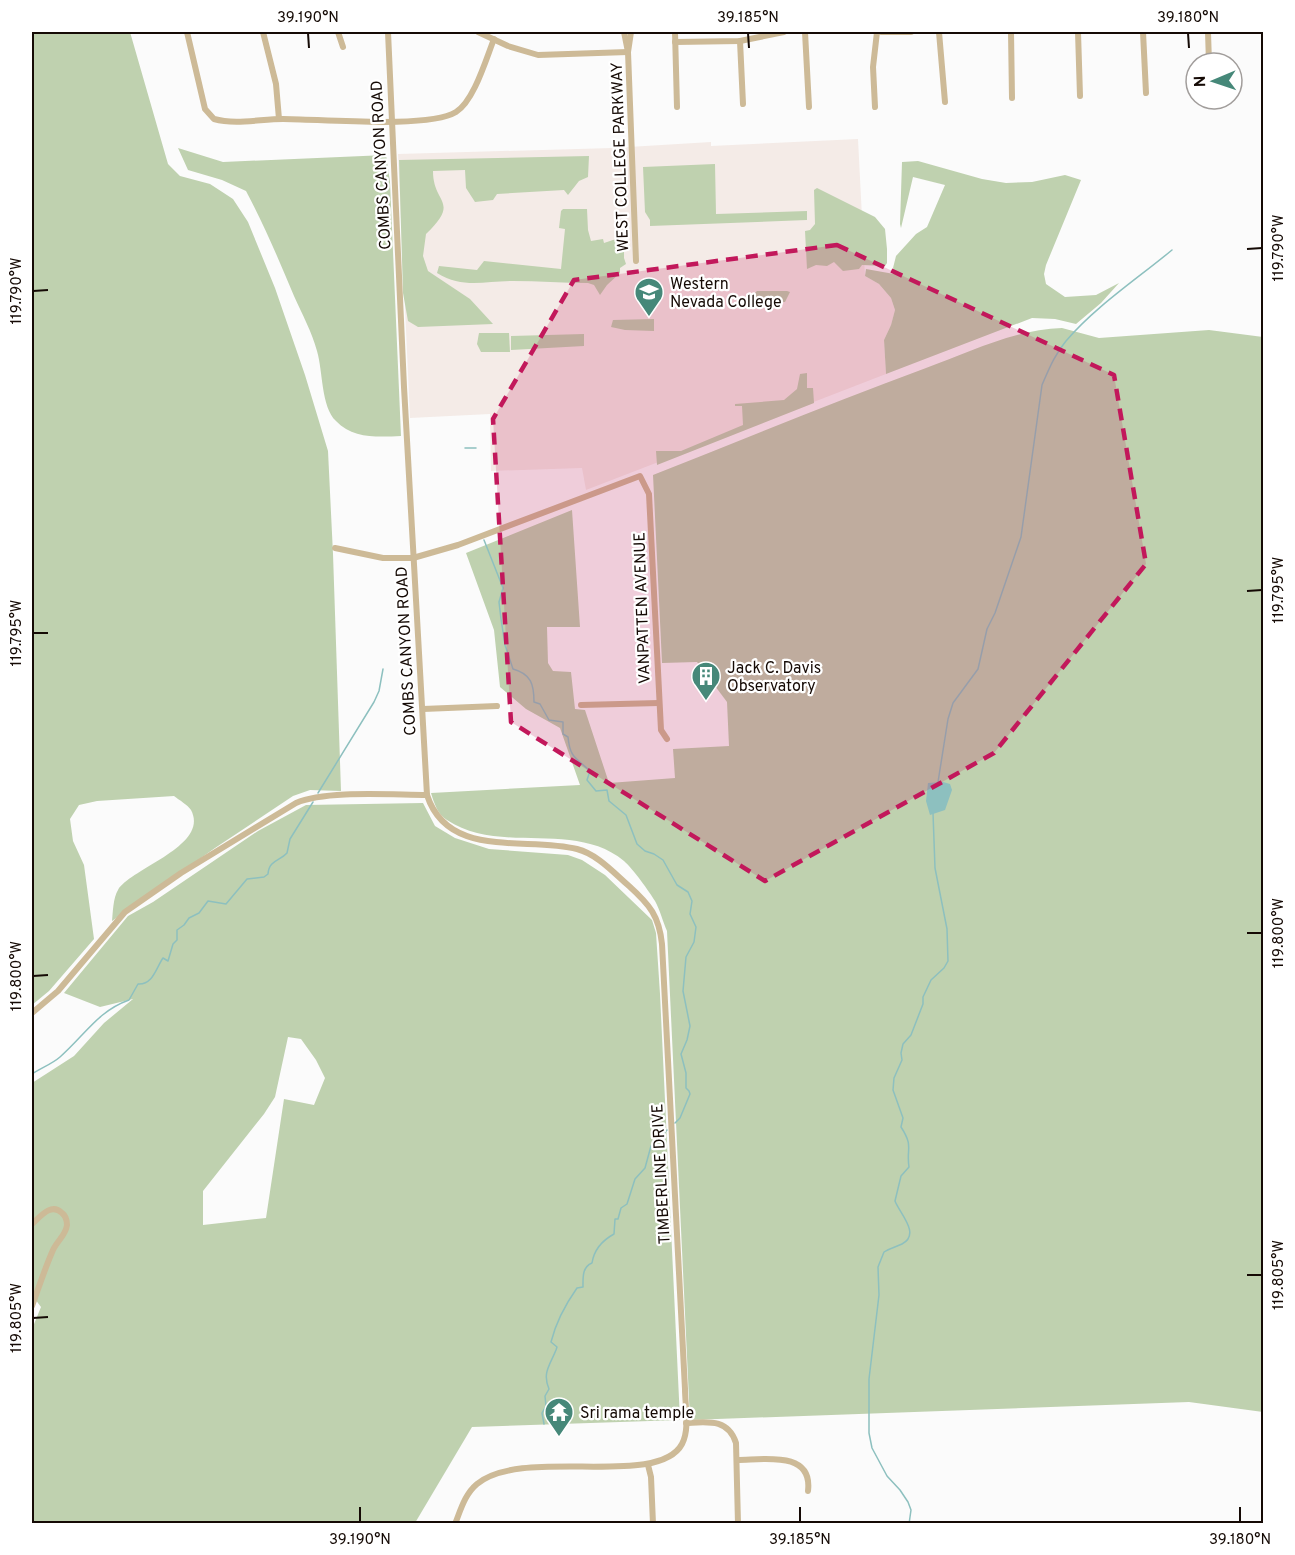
<svg xmlns="http://www.w3.org/2000/svg" width="1295" height="1555" viewBox="0 0 1295 1555" font-family="Overpass,sans-serif">
<style>
.built{fill:#f4ebe7}
.green{fill:#bfd1af;fill-rule:evenodd}
.water{fill:#8dc0bf}
.lines{fill:none;stroke-linecap:round;stroke-linejoin:round}
.stream{stroke:#8dc0bf;stroke-width:1.5}
.minor{stroke:#cdba97;stroke-width:6}
.marked{fill:#c2185b;fill-opacity:0.2;stroke:#c2185b;stroke-width:4.5;stroke-dasharray:12 8;stroke-linejoin:round}
.ticks{fill:none;stroke:#150a05;stroke-width:2}
.labels{text-anchor:middle;stroke-width:4.5;stroke-linejoin:round;paint-order:stroke}
.street-label{font-size:16px;fill:#150a05;stroke:#fff}
.poi-label{font-size:16px;fill:#150a05;stroke:#fff;text-anchor:start}
.neatline{fill:none;stroke:#150a05;stroke-width:2}
.ticks-label{font-size:15px;text-anchor:middle;fill:#150a05}
</style>
<rect width="100%" height="100%" fill="#fbfbfb"/>
<!-- built -->
<path class="built" d="M858,139L865,276L879,284L891,298L895,310L891,325L884,340L886,374L586,490L582,468L491,471L490,414L410,418L398,154L612,148L711,142V146Z"/>
<!-- green -->
<g class="green">
<path d="M32,32H130L168,164L180,176L210,184L233,199L248,222L275,288L305,375L328,451L333,554L341,791L310,790L293,796L215,848L112,921C113,912 113,898 118,890C131,868 210,846 191,810C188,805 179,800 174,796L97,801L79,805L70,819L73,841L84,865L94,939L49,991L32,1005Z"/>
<path d="M178,148L223,162L386,155L390,182L401,436C378,437 353,439 336,421C321,407 323,371 317,351C312,332 302,314 294,296C279,260 264,225 246,191L222,180L188,170Z"/>
<path d="M589,156L588,177L579,181L568,195L564,190L497,194L493,200L475,202L466,188L465,170L433,171C433,205 461,200 426,234L423,256L428,271L470,299L493,324L418,327L408,321L403,293L399,160Z"/>
<path d="M918,161L982,179L1006,183L1032,182L1065,175L1081,180L1046,265L1044,274L1046,284L1065,297L1096,295L1119,283L1101,303L1076,324L1055,319L1032,318L886,374L884,340L891,325L895,310L891,298L879,284L865,276L866,269L894,274L893,268L896,256L916,234L927,227L945,185L913,177L901,228L900,224L902,162Z"/>
<path d="M715,164L716,214L807,211V220L650,226V220L645,212L643,167Z"/>
<path d="M817,188L875,217L885,229L887,249V263L885,266L862,265L859,269L843,271L834,262L827,266L816,265L807,269L805,231L810,230L815,224L814,190Z"/>
<path d="M563,209H587L588,230L591,241L603,239L604,243L619,238L624,245V258L626,264L620,268V273L607,285L600,295L594,285L588,283C563,283 538,281 513,281C484,281 463,289 437,273L439,266L477,270L484,261L561,269L565,229L559,228L561,211Z"/>
<path d="M757,291H787L790,292L785,302L748,303V299Z"/>
<path d="M654,319V331L625,330L611,327L613,320Z"/>
<path d="M1062,328L1099,338L1209,330L1263,337V1412L1189,1402L690,1420L667,931C663,922 660,910 655,901C649,891 633,869 624,861C575,820 499,855 447,820C438,815 434,803 431,793L580,785L560,728L526,709L500,687L494,630L466,553L572,510L580,627H547L548,663L553,671L571,672L575,709L585,710L609,783L675,778L673,749L729,746L727,702L697,662L662,663L653,475C744,439 834,402 926,368C969,352 1016,329 1062,328Z"/>
<path d="M479,333H509L510,352H481L477,344Z"/>
<path d="M584,334V346L511,350V336Z"/>
<path d="M807,373V388H813L814,403L657,465L656,451H681L743,425L742,406H735V404L784,400L797,389L800,374Z"/>
<path d="M423,803L435,826L455,838L489,849L568,855L582,860L605,875L652,920L656,933L660,994L680,1420L472,1427L415,1523H32V1329L41,1307L32,1295V1083L74,1056L104,1023L133,999L100,1007L64,993L128,916L153,902L258,831L306,805ZM288,1037L301,1039L316,1060L325,1078L314,1105L284,1099L266,1218L203,1225V1191L264,1114L275,1097Z"/>
</g>
<!-- water -->
<path class="water" d="M943,782L950,784L952,790L945,810L930,815L926,801L928,783Z"/>
<g class="lines">
<!-- stream -->
<g class="stream">
<path d="M465,448H476"/>
<path d="M484,540L503,588L499,602L501,619L505,645L513,669C531,674 534,684 534,702L540,704L549,720L563,722V734L568,737C570,759 577,758 590,771L587,780L596,791L607,790L609,801L626,815L637,844L645,851L654,854L663,860L677,885L688,892L692,901L690,914L696,927L694,942L686,957L683,991L690,1026L687,1040L681,1054L686,1073V1088L689,1091L690,1094L680,1118L675,1123"/>
<path d="M938,782L948,719L953,703L978,669L987,629L995,613L1021,537L1042,385C1049,369 1055,354 1066,341C1096,306 1137,279 1172,250"/>
<path d="M318,793L374,702L379,691L383,669"/>
<path d="M32,1074C41,1068 52,1064 60,1057C85,1035 98,1011 129,1000L138,984C153,985 156,968 163,958L168,961L173,944L177,940V930L184,925L189,918L199,913L208,901L226,904L247,879L264,877L268,874C269,860 280,861 287,853L290,839L313,802"/>
<path d="M544,1424L542,1413L546,1406L545,1396L549,1389C542,1373 550,1365 556,1350L557,1347L551,1342C556,1322 565,1305 577,1288L583,1287C583,1278 582,1267 592,1263C594,1250 603,1240 614,1234L615,1219H618L621,1208L627,1204L635,1179L645,1168L651,1146L667,1130"/>
<path d="M909,1524L911,1510L908,1502L900,1490L887,1476L872,1448L869,1433V1379L879,1295L878,1267L884,1252C890,1248 896,1247 902,1244C921,1234 900,1214 895,1201L901,1176L909,1167C906,1148 914,1147 901,1127L903,1118L893,1090L894,1078L902,1060L901,1053L903,1044L911,1035L923,1004V997L931,980L944,968L948,961L947,929L935,868L933,813"/>
</g>
<!-- minor -->
<g class="minor">
<path d="M187,32L205,109L214,119C235,125 261,119 283,119C320,119 428,129 456,112C474,101 486,59 494,39"/>
<path d="M263,32L276,84L279,119"/>
<path d="M338,32L343,47"/>
<path d="M388,32L404,387L427,795C448,860 527,836 577,849C597,854 614,873 629,886C650,905 659,916 662,944L685,1389C685,1405 690,1429 682,1444C658,1489 522,1446 477,1484C465,1494 461,1509 455,1524"/>
<path d="M478,32L508,46L538,55L628,52"/>
<path d="M624,32L628,52"/>
<path d="M631,32L628,52L636,261"/>
<path d="M675,32L677,107"/>
<path d="M805,32L809,107"/>
<path d="M881,32H911"/>
<path d="M939,32L945,102"/>
<path d="M1011,32L1012,98"/>
<path d="M1078,32L1080,96"/>
<path d="M1143,32L1146,93"/>
<path d="M1208,32L1209,63"/>
<path d="M740,41L743,104"/>
<path d="M675,42L740,41L784,32"/>
<path d="M875,107L873,67L877,32"/>
<path d="M335,548L383,558H413L458,545L640,476L649,494L661,730L667,739"/>
<path d="M581,705L659,703"/>
<path d="M423,709L497,706"/>
<path d="M32,1013L58,991L125,912L181,873L296,803C326,790 392,795 427,795"/>
<path d="M32,1224C40,1217 51,1202 62,1213C66,1216 67,1221 67,1225C66,1235 57,1241 53,1250C45,1268 39,1287 32,1306"/>
<path d="M686,1423C707,1422 728,1418 736,1443L738,1524"/>
<path d="M737,1460C763,1460 813,1450 808,1491"/>
<path d="M648,1465L651,1477L653,1524"/>
</g>
</g>
<!-- marked area -->
<path class="marked" d="M837,245L1114,375L1146,564L994,753L765,881L511,722L493,419L574,280Z"/>
<!-- ticks -->
<path class="ticks" d="M308,33L309,48M748,33L749,48M1188,33L1189,48M1247,249L1262,248M33,291L48,290M1247,591L1262,590M33,633H48M1247,933H1262M33,976L48,975M1247,1275H1262M33,1318L48,1317M360,1507V1522M800,1507V1522M1240,1507V1522"/>
<!-- icons -->
<defs>
<g id="university-pin" transform="scale(1.5)"><path d="M0 17L-7.5 6A9.5 9.5 0 1 1 7.5 6Z" fill="#468879" stroke="#fff"/><path d="M0-5L7-2L0 1L-7-2ZM-4 1L0 2.5L4 1V4Q0 6-4 4Z" fill="#fff"/></g>
<g id="building-pin" transform="scale(1.5)"><path d="M0 17L-7.5 6A9.5 9.5 0 1 1 7.5 6Z" fill="#468879" stroke="#fff"/><path d="M-4-6H4V6H1V3H-1V6H-4ZM-2.5-4.3h1.7v1.8h-1.7ZM.8-4.3h1.7v1.8H.8ZM-2.5-1h1.7V.8h-1.7ZM.8-1h1.7V.8H.8Z" fill="#fff"/></g>
<g id="temple-pin" transform="scale(1.5)"><path d="M0 17L-7.5 6A9.5 9.5 0 1 1 7.5 6Z" fill="#468879" stroke="#fff"/><path d="M0-6L5-2H3V0L6.5 2.5H4V6H1.5V3h-3V6H-4V2.5H-6.5L-3 0V-2H-5Z" fill="#fff"/></g>
</defs>
<g fill-rule="evenodd">
<use href="#university-pin" x="649" y="292"/>
<use href="#building-pin" x="706" y="676"/>
<use href="#temple-pin" x="559" y="1412"/>
</g>
<g class="labels">
<!-- street labels -->
<g class="street-label">
<text transform="translate(619 157) rotate(-92)" y="6">WEST COLLEGE PARKWAY</text>
<text transform="translate(380 165) rotate(-93)" y="6">COMBS CANYON ROAD</text>
<text transform="translate(641 608) rotate(-92)" y="6">VANPATTEN AVENUE</text>
<text transform="translate(405 651) rotate(-93)" y="6">COMBS CANYON ROAD</text>
<text transform="translate(660 1174) rotate(-93)" y="6">TIMBERLINE DRIVE</text>
</g>
<!-- poi labels -->
<g class="poi-label">
<text x="670" y="289">Western<tspan x="670" dy="18">Nevada College</tspan></text>
<text x="727" y="673">Jack C. Davis<tspan x="727" dy="18">Observatory</tspan></text>
<text x="580" y="1418">Sri rama temple</text>
</g>
</g>
<!-- border -->
<rect width="1295" height="1555" fill="none" stroke="#ffffff" stroke-width="66"/>
<!-- north arrow -->
<g transform="translate(1214 81) rotate(268)"><circle r="28" fill="#ffffff" stroke="#a19d9b" stroke-width="1.5"/>
<path d="M0-4.5L10 22L0 15L-10 22Z" fill="#468879"/>
<text y="-9" font-size="16" font-weight="bold" text-anchor="middle" fill="#150a05">N</text>
</g>
<rect x="33" y="33" width="1229" height="1489" class="neatline"/>
<g class="ticks-label">
<text x="308" y="22">39.190°N</text>
<text x="748" y="22">39.185°N</text>
<text x="1188" y="22">39.180°N</text>
<text transform="translate(1278 248) rotate(-90)" y="5">119.790°W</text>
<text transform="translate(16 291) rotate(-90)" y="5">119.790°W</text>
<text transform="translate(1278 590) rotate(-90)" y="5">119.795°W</text>
<text transform="translate(16 633) rotate(-90)" y="5">119.795°W</text>
<text transform="translate(1278 933) rotate(-90)" y="5">119.800°W</text>
<text transform="translate(16 976) rotate(-90)" y="5">119.800°W</text>
<text transform="translate(1278 1275) rotate(-90)" y="5">119.805°W</text>
<text transform="translate(16 1318) rotate(-90)" y="5">119.805°W</text>
<text x="360" y="1544">39.190°N</text>
<text x="800" y="1544">39.185°N</text>
<text x="1240" y="1544">39.180°N</text>
</g>
</svg>
